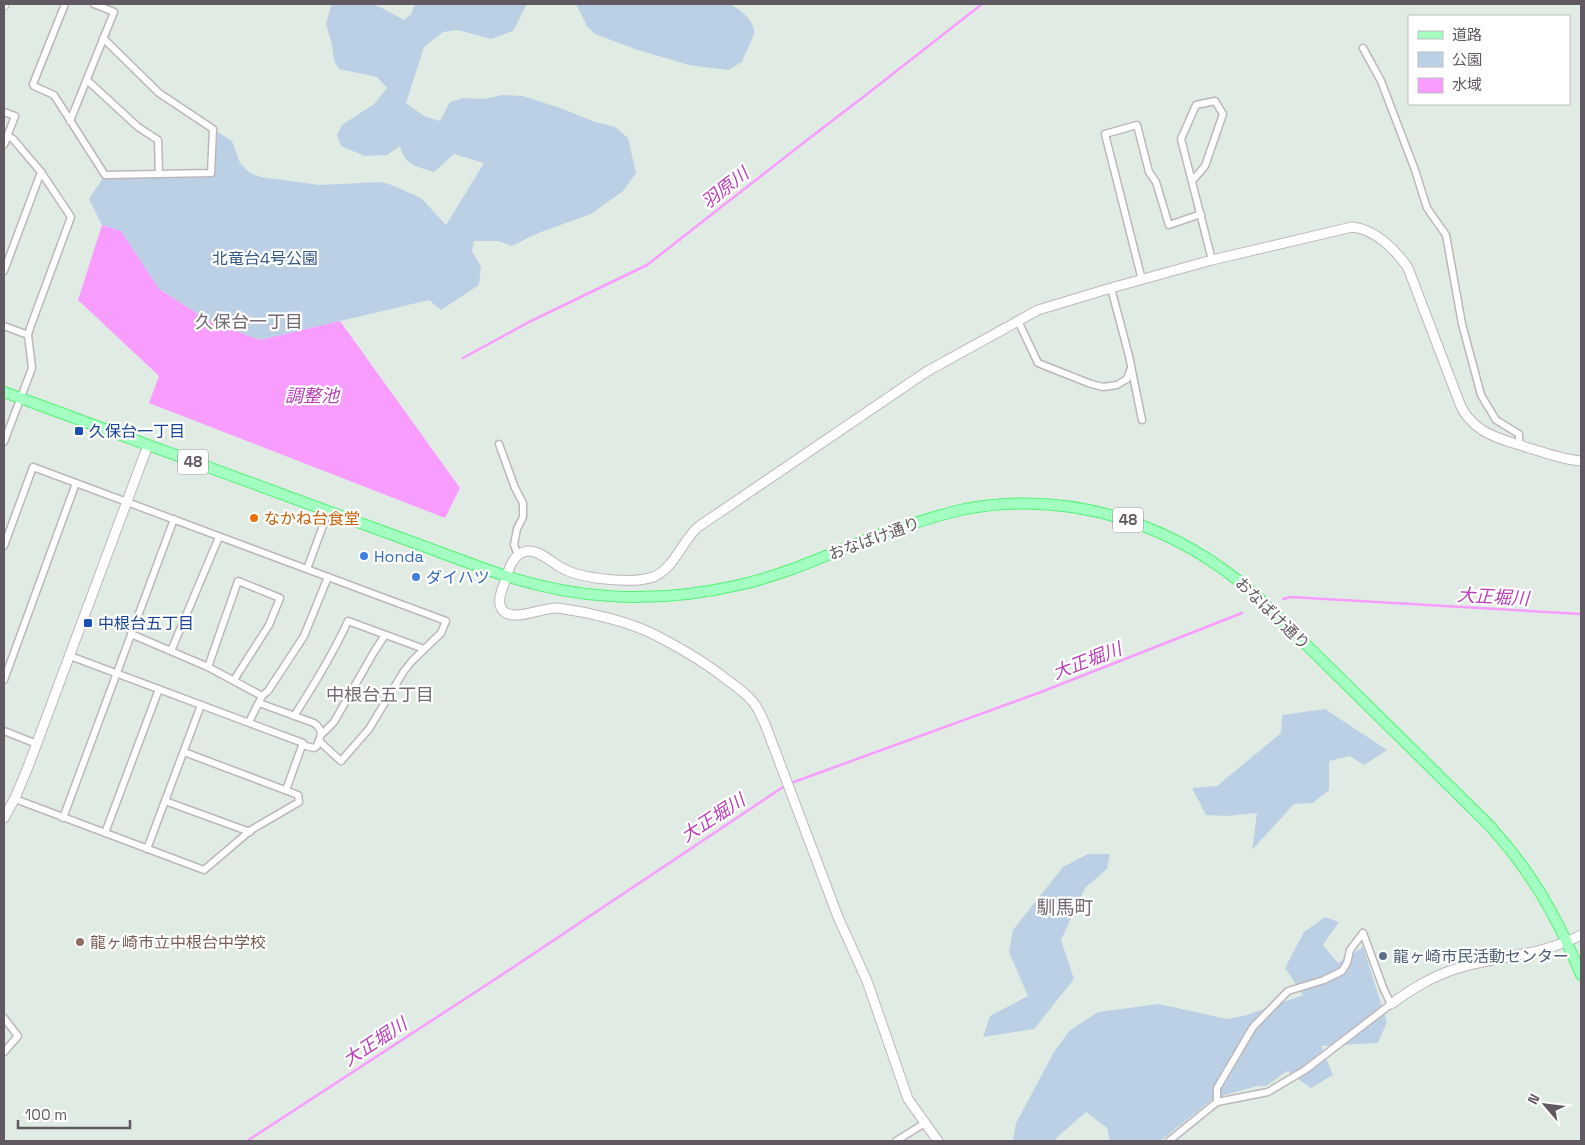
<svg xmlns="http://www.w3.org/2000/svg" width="1585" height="1145" viewBox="0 0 1585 1145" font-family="'Space Grotesk','Noto Sans JP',sans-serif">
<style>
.green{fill:#bbd0e5}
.water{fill:#f89dff}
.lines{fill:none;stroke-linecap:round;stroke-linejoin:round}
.stream{stroke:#f89dff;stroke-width:2.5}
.street-casing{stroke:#bdb6bc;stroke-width:9}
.secondary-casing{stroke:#bfb6be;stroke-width:11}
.primary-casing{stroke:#52f375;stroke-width:12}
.street{stroke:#fff;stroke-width:6}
.secondary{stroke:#fff;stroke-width:9}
.primary{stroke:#a2ffc1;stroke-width:10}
.transit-dot{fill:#1a4fb4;stroke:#fff;stroke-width:2}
.food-dot{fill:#e8710a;stroke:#fff;stroke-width:2}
.shop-dot{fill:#3f7fe0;stroke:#fff;stroke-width:2}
.education-dot{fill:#8d6e63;stroke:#fff;stroke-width:2}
.service-dot{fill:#5c6f8a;stroke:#fff;stroke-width:2}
.labels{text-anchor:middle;stroke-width:4.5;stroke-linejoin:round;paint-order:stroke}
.shield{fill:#fff;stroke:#908b90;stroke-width:1}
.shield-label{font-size:15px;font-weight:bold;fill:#615961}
.park-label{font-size:16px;fill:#335985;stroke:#fff}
.transit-label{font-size:16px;fill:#164399;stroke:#fff;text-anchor:start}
.food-label{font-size:16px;fill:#c56008;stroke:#fff;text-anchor:start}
.street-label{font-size:16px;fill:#615961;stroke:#fff}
.shop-label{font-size:16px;fill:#366cbe;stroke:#fff;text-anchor:start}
.education-label{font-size:16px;fill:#785e54;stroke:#fff;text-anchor:start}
.service-label{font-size:16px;fill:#4e5e75;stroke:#fff;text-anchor:start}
.water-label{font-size:18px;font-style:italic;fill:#ba3db9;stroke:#fff}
.neighbourhood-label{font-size:18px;fill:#736a73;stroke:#fff}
.quarter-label{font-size:19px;fill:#736a73;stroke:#fff}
</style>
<rect width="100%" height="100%" fill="#e0ece3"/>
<!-- green -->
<g class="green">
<path d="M336,4H371L380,7L404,20L411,14L415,4H527L513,31L491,39L458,30L443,32L424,47L406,103L424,116L440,121L450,102L464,98L484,99L502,95L523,96L563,109L595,122L615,127L628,138L636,173L623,191L591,214L541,232L511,246L499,241H474L472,251L481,267L479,285L441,310L429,300L260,340L207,320L159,289L121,231L102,225L89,199L105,175L211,173L213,129L232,141L240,163L250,173L260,177L320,185L381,182L392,185L421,198L446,225L484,163L454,154L434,172C416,166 405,166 400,146L387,155L365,156L341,146L337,135L342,125L374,104L387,88L377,77L339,69L334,61L332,45L326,24L331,6Z"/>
<path d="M576,4H730C739,9 755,20 754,33C752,42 745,53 742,62L728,70L689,65L635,49L595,34L587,26Z"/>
<path d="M1325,709L1387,750L1364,765L1350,756L1329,761V790L1313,803L1294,804L1252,850L1257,813L1226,816L1206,815L1192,788L1217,786L1281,733L1282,715Z"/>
<path d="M1088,854H1110L1107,869L1085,888L1061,940L1074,979L1034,1029L983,1037L990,1016L1028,996L1009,952L1013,930L1063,867Z"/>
<path d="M1325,917L1339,922L1323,945L1338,963L1363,947L1387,1022L1378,1043L1321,1046L1333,1075L1311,1088L1287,1071L1266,1086H1257L1214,1098L1160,1141H1110L1107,1128L1086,1112L1053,1141H1013L1016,1123L1054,1052L1069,1031L1098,1012L1159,1004L1227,1019L1247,1015L1303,995L1285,968L1304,932Z"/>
</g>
<!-- water -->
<path class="water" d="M102,225L121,231L159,289L207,320L260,340L340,321L460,488L445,518L149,403L159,376L78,300Z"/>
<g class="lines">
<!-- stream -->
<g class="stream">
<path d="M463,358L529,322L647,265L811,137L871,91L982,4"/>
<path d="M1283,599L1291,597L1581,614"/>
<path d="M791,783L1041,692L1242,613"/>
<path d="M247,1141L497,978L786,785"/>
</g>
<!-- street casing -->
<g class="street-casing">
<g id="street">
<path d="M65,4L33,84L34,86L54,95L105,175L211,173L213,129L159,93L103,38"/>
<path d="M1363,48L1381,81L1415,170L1427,208L1446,235L1462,324L1481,395L1496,420L1519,434V444"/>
<path d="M87,80L138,127L158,140L159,174"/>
<path d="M4,112L15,116L4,145"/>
<path d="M70,121L114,12L94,4"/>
<path d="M1192,181L1205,166L1223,114L1215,101L1196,105L1181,139L1212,260"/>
<path d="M4,271L41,172"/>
<path d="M1142,280L1105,134L1137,125L1149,172L1156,182L1169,225L1201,214"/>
<path d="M1111,288L1129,356L1142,420"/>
<path d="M1018,321L1038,363L1091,384L1103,387L1117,385L1127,379L1131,368"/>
<path d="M4,326L28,335"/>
<path d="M4,442L32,368L28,335L30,328L71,217L41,172L13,139L7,136"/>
<path d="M499,444L515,488L523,503V517L517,529L514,545L518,555"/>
<path d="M4,546L33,467L446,621L441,633L412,661L404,671L369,729L341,761L319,741"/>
<path d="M307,569L328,512"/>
<path d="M131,634L208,667L262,696"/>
<path d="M171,651L219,537"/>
<path d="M70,656L303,743L286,790"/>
<path d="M208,667L238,581L280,598L269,625L234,680"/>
<path d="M4,680L76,483"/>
<path d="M259,703L314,723C324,730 321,736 317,746L314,748L302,745"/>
<path d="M294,716C314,685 333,654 348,621L424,649"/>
<path d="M249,722L262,696L268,691L304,636L328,577"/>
<path d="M4,731L37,744"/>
<path d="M322,734L334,722L374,652L385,635"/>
<path d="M15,799L204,870L251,830L299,802L298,795L184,752"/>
<path d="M165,801L250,832"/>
<path d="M63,818L174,519"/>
<path d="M105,833L159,689"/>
<path d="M147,849L201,705"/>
<path d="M4,1018L18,1036L4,1052"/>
<path d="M1217,1102V1088L1253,1027L1288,991L1324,980L1342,971L1347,963L1350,950L1363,933"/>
<path d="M896,1141L925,1123"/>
<path d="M1169,1141L1217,1102L1268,1092L1305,1070L1391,1004L1384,990L1363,933"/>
</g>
</g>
<!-- secondary casing -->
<g class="secondary-casing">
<g id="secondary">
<path d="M4,5V4"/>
<path d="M4,818L15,798L28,767L148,445"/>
<path d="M1391,1004C1412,989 1429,978 1455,969C1497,956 1541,956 1581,935"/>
<path d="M938,1141L908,1099L867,981L838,917L765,724C761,716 758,707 752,701C745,692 735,686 726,679C706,663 682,649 659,637C632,622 588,612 558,608C544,607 518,620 506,613C494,606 502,589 506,579C509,568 514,552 528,551C540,550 553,564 564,569C582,579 634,584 653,577C675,568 681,542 698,527L926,372L1038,310L1111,288L1212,260L1352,227C1375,229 1396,250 1408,268L1460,404C1464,415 1472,423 1482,430C1496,439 1514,443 1529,448C1546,453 1563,460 1581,461"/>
</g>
</g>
<!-- primary casing -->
<g class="primary-casing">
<path id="primary" d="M4,392L491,571C573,600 653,605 739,585C793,573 843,547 895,529C918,522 942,514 965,509C1074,489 1177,525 1258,597L1489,825C1531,871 1558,918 1581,975"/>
</g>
<!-- street -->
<use href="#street" class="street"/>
<!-- secondary -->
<use href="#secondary" class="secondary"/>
<!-- primary -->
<use href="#primary" class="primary"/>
</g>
<!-- markers -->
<g class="transit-dot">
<rect x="74" y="426" width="10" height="10" rx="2.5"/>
<rect x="83" y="618" width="10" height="10" rx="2.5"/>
</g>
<circle class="food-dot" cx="254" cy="518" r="5"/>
<g class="shop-dot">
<circle cx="364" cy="556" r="5"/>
<circle cx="416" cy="577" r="5"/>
</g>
<circle class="education-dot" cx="80" cy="942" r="5"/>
<circle class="service-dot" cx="1383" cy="956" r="5"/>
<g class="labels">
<!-- shield labels -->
<g class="shield">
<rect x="178" y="449.5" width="30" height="25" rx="4"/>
<rect x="1113" y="507.5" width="30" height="25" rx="4"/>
</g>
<g class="shield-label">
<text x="193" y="467">48</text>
<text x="1128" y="525">48</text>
</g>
<!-- park labels -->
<g class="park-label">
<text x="265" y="264">北竜台4号公園</text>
</g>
<!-- transit labels -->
<g class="transit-label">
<text x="89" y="437">久保台一丁目</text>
<text x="98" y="629">中根台五丁目</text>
</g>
<!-- food labels -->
<g class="food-label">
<text x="264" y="524">なかね台食堂</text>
</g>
<!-- street labels -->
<g class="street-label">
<text transform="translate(874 538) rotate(-20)" y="6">おなばけ通り</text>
<text transform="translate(1273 613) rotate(44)" y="6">おなばけ通り</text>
</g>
<!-- shop labels -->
<g class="shop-label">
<text x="374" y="562">Honda</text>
<text x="426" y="583">ダイハツ</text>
</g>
<!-- education labels -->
<g class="education-label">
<text x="90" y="948">龍ヶ崎市立中根台中学校</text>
</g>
<!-- service labels -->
<g class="service-label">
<text x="1393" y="962">龍ヶ崎市民活動センター</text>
</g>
<!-- water labels -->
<g class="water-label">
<text transform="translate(725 188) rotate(-38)" y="6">羽原川</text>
<text x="312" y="402">調整池</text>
<text transform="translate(1493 597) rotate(3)" y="6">大正堀川</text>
<text transform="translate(1087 661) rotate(-21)" y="6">大正堀川</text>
<text transform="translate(713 818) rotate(-33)" y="6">大正堀川</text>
<text transform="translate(375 1042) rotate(-33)" y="6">大正堀川</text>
</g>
<!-- neighbourhood labels -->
<g class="neighbourhood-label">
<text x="249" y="328">久保台一丁目</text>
<text x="380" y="701">中根台五丁目</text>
</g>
<!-- quarter labels -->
<g class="quarter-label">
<text x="1065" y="914">馴馬町</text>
</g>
</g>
<!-- border -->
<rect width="1585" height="1145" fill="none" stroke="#615961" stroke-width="10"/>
<!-- legend -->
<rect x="1408" y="15" width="162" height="90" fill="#ffffff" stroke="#c0bdc0"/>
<rect x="1418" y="31" width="25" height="8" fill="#a2ffc1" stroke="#c0bdc0"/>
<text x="1452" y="40" font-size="15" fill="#615961">道路</text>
<rect x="1418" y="52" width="25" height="15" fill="#bbd0e5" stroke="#c0bdc0"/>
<text x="1452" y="65" font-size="15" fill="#615961">公園</text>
<rect x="1418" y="78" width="25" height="15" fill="#f89dff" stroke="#c0bdc0"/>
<text x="1452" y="90" font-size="15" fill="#615961">水域</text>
<!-- north arrow -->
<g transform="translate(1545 1105) rotate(298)" stroke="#ffffff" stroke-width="4" paint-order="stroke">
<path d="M0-4L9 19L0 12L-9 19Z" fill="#615961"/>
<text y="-8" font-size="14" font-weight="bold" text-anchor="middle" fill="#615961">N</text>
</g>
<!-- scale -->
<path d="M18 1120v8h112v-8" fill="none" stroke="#615961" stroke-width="2.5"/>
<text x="25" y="1120" font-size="15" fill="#615961" stroke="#ffffff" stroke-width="4" paint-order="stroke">100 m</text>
</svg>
